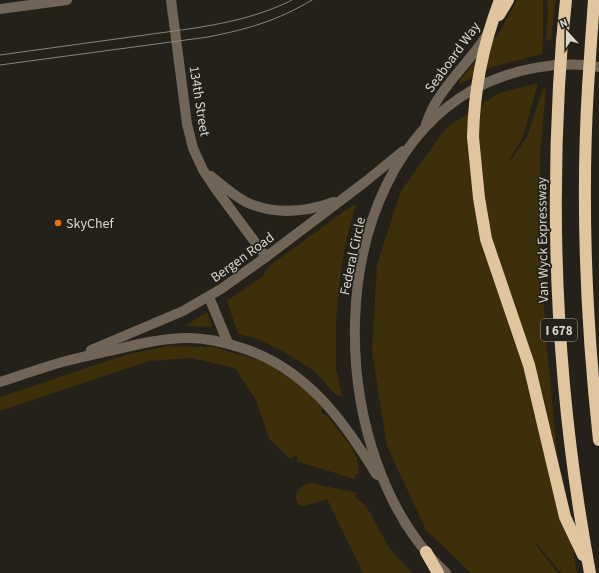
<svg xmlns="http://www.w3.org/2000/svg" width="599" height="573" viewBox="0 0 599 573" font-family="'Source Sans 3',sans-serif">
<style>
.green{fill:#3d2f0a}
.lines{fill:none;stroke-linecap:round;stroke-linejoin:round}
.minor{stroke:#706556;stroke-width:10}
.highway{stroke:#e0c59e;stroke-width:12}
.tram{stroke:#888580;stroke-width:1}
.highway-bridge{stroke:#e0c59e;stroke-width:12}
.food-dot{fill:#e8710a;stroke:#24211a;stroke-width:1.5}
.labels{text-anchor:middle;stroke-width:3.5;stroke-linejoin:round;paint-order:stroke}
.shield{fill:#24211a;stroke:#a2a09a;stroke-width:1}
.shield-label{font-size:13px;font-weight:bold;fill:#d8d6d1}
.street-label{font-size:14px;fill:#d8d6d1;stroke:#24211a}
.poi-label{font-size:14px;fill:#d8d6d1;stroke:#24211a;text-anchor:start}
</style>
<rect width="100%" height="100%" fill="#24211a"/>
<!-- green -->
<g class="green">
<path d="M517,0H543V40L542,54L492,67L460,84L459,81L499,33Z"/>
<path d="M547,0H555L551,41L546,40L548,14Z"/>
<path d="M538,83L523,137L509,160L510,161L527,137L543,89H546L540,154V245L546,338L557,452L577,573H561L537,544L536,545L558,573H471L426,530L387,446L372,352L377,264L401,191L446,128L499,93Z"/>
<path d="M353,205H356L346,241L341,271L336,321V369L342,396L336,395L314,371L283,351L255,338L238,334L227,301L263,276L269,266Z"/>
<path d="M207,312L212,327L185,326Z"/>
<path d="M167,346L213,347L268,363L303,387L322,407L321,412L324,415H327L350,445L357,458L359,474H356L354,479L297,461L298,457L295,456L290,459L269,438L256,400L235,368L191,358L149,361L0,411V397L125,355Z"/>
<path d="M310,483L358,493L355,497L366,506L390,549L412,573H363L327,499L305,506L298,505C293,494 298,486 310,483Z"/>
</g>
<g class="lines">
<!-- minor -->
<g class="minor">
<path d="M171,0L187,124L193,148L203,170L215,188L266,257"/>
<path d="M0,9L67,0"/>
<path d="M426,124C429,117 431,110 435,104C449,79 472,59 487,35"/>
<path d="M211,176C222,185 233,195 246,202C274,215 306,212 334,202"/>
<path d="M209,297L228,343"/>
<path d="M91,350L183,311L221,289L266,257L365,182L403,151"/>
<path d="M0,382C22,375 44,367 66,361C82,357 98,353 114,350C138,344 163,338 188,338C207,338 224,342 242,348C305,368 343,419 376,474L378,475"/>
<path d="M446,573C323,459 317,177 474,89C512,69 557,60 599,67"/>
</g>
<!-- highway -->
<g class="highway">
<path d="M499,15L508,0"/>
<path d="M562,41L566,0"/>
<path d="M591,42L594,0"/>
<path d="M559,86C550,249 560,412 590,573"/>
<path d="M588,87C581,205 586,322 599,440"/>
<path d="M473,137L479,198L486,239L529,365L565,517L583,555"/>
<path d="M426,552L438,573"/>
</g>
<!-- tram -->
<g class="tram">
<path d="M0,55C48,48 97,42 145,35C195,28 247,23 292,0"/>
<path d="M0,65L208,37C248,29 277,21 312,0"/>
</g>
<!-- highway-bridge -->
<g class="highway-bridge">
<path d="M559,86L562,41"/>
<path d="M588,87L591,42"/>
<path d="M473,137C474,89 483,44 500,0"/>
</g>
</g>
<!-- markers -->
<circle class="food-dot" cx="58" cy="223" r="4"/>
<g class="labels">
<!-- shield labels -->
<rect class="shield" x="541" y="319" width="36" height="22" rx="3"/>
<g class="shield-label">
<text x="559" y="335">I 678</text>
</g>
<!-- street labels -->
<g class="street-label">
<text transform="translate(452 57) rotate(-54)" y="5">Seaboard Way</text>
<text transform="translate(200 101) rotate(81)" y="5">134th Street</text>
<text transform="translate(542 240) rotate(-91)" y="5">Van Wyck Expressway</text>
<text transform="translate(352 256) rotate(-78)" y="5">Federal Circle</text>
<text transform="translate(242 257) rotate(-36)" y="5">Bergen Road</text>
</g>
<!-- poi labels -->
<g class="poi-label">
<text x="66" y="228">SkyChef</text>
</g>
</g>
<!-- north arrow -->
<g transform="translate(567 32) rotate(339)" stroke="#24211a" stroke-width="3" paint-order="stroke">
<path d="M0-3L7 15L0 10L-7 15Z" fill="#d8d6d1"/>
<text y="-6" font-size="11" font-weight="bold" text-anchor="middle" fill="#d8d6d1">N</text>
</g>
</svg>
